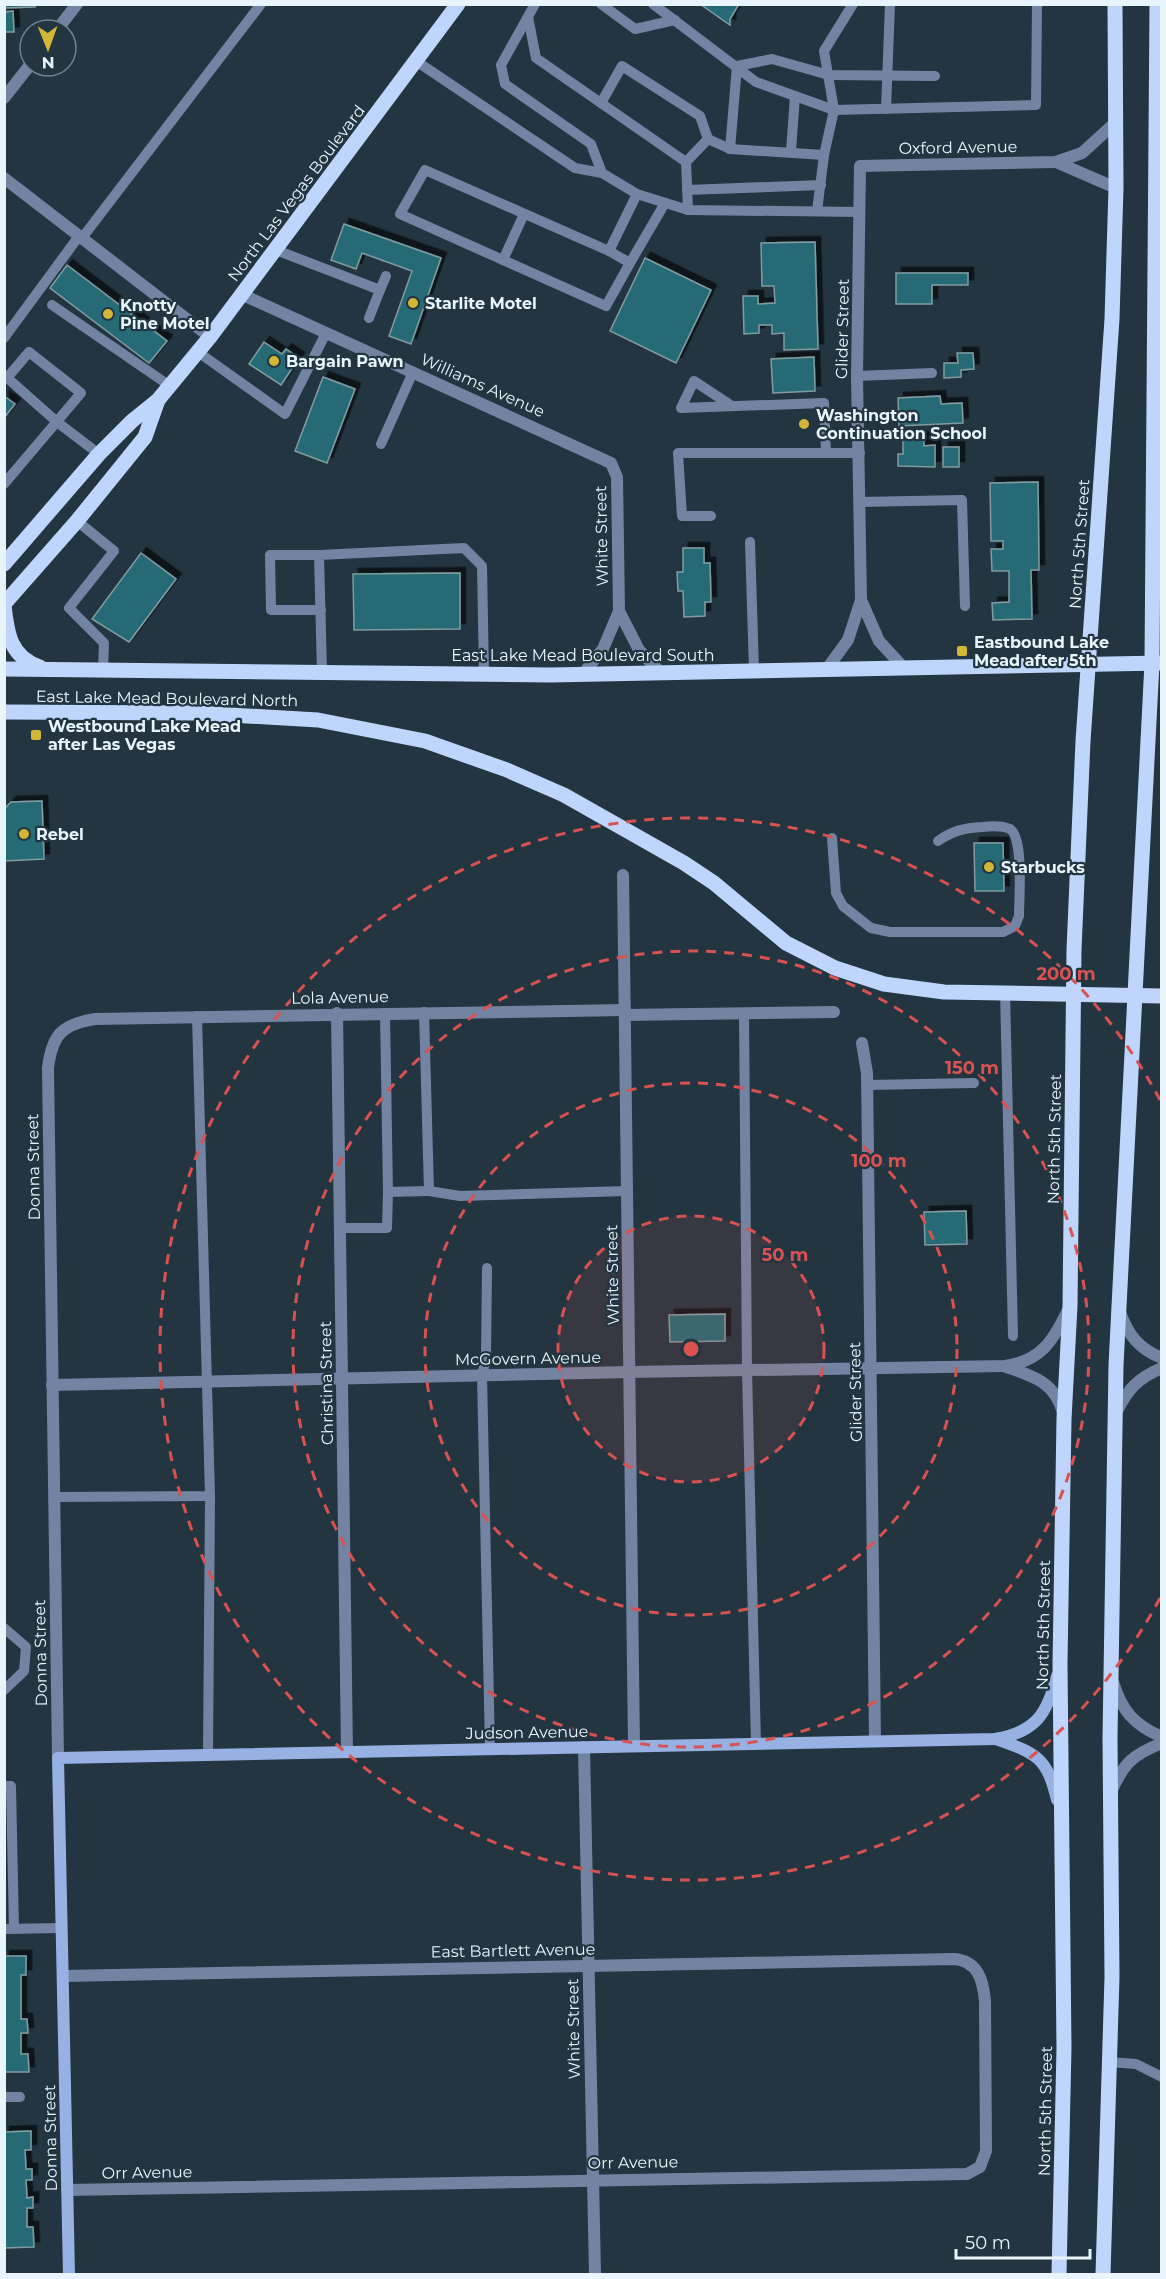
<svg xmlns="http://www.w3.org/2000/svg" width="1166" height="2279" viewBox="0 0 1166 2279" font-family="Montserrat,sans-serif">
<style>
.building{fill:#286b74;stroke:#819ca0;stroke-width:1.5;filter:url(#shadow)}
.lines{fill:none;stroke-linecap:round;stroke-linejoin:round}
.lane{stroke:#7384a3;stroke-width:10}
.street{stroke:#7384a3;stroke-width:12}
.secondary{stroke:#96b1e2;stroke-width:12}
.primary{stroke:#bfd5fb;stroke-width:15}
.ring{fill:none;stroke:#da5152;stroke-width:3;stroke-dasharray:10 8}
.poi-dot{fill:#d2b736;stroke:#223540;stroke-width:2}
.labels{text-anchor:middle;stroke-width:4.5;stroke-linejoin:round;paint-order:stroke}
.street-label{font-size:16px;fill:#e9f5fc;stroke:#223540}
.poi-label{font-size:16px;font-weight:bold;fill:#e9f5fc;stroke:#223540;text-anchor:start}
.centre{fill:#da5152;stroke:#223540;stroke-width:3}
.ring-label{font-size:18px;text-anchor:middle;font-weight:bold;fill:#da5152;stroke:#223540;stroke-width:4.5;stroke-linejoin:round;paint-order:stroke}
</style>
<defs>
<filter id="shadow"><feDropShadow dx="5.5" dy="-5.5" stdDeviation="0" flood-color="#0009"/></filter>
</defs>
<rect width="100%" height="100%" fill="#223540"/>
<!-- building -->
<g class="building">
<path d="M4,4H35V7L4,8Z"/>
<path d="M700,4H739L730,19V25Z"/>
<path d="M13,11L14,32H4V12Z"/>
<path d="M344,224L441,258L411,344L389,336L412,271L362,253L356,269L331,260Z"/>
<path d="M815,242L818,349L784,350V333L772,334V325H759V333L744,334L743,296H758V304L775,303L774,286H762L761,243Z"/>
<path d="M645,258L711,290L676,363L610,331Z"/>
<path d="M67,265L167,341L149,363L50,288Z"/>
<path d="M896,273H968V285H932V304H896Z"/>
<path d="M264,342L282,354L286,349L299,358L281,385L249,364Z"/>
<path d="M957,353H973L974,369L961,370V377L944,378V363H958Z"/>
<path d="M814,357L815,391L773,393L771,359Z"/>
<path d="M323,377L355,389L327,463L295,451Z"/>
<path d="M4,396L15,404L4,418Z"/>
<path d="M940,396L941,404L962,403L963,423L899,426L898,398Z"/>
<path d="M903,437H924V446L935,445V467L898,466V454H903Z"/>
<rect x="943" y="447" width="16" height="20"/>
<path d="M1038,482L1039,570H1031L1032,619L993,620L992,603L1009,602V571H992L991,549H1003V541H991L990,483Z"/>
<path d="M683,548H704V563H710L711,602H705V616L684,617L683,591H678L677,572H683Z"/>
<path d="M141,553L176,579L129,642L92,619Z"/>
<path d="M460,573V629L354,630L353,574Z"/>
<path d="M42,801L44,859L4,861V809L11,802Z"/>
<path d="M974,843H1003L1004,891H975Z"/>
<path d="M966,1211L967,1244L925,1245L924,1212Z"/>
<path d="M725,1314V1341L670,1342L669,1315Z"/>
<path d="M4,1956H26V1975H21V2019H27L28,2033H21V2054H28L29,2072H4Z"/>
<path d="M31,2131V2150H25L26,2169H32V2180H26L27,2198L33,2197V2208H27V2227H33L34,2247L4,2248V2132Z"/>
</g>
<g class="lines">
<!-- lane -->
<g class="lane">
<path d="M535,4L501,65L505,84L591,144L602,173"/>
<path d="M601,4L635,29L675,20"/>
<path d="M653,4L756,82L834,110L1036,105L1037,4"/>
<path d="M528,17L536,58L686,162L708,139L730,149L824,155L834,110L824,51L853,4"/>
<path d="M416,61L575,168L602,173L637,194L688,210L860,212"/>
<path d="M737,66L772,59L829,75L935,76"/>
<path d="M601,103L622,66L700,116L708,139"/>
<path d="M886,109L890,4"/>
<path d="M730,149L737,66"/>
<path d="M791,151L795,96"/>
<path d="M686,162L688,210"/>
<path d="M425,170L609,251L630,263L606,306L400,214Z"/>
<path d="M687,190L821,185"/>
<path d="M817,211L824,155"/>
<path d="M82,238L261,4"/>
<path d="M276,250L380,290L369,318"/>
<path d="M609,251L637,194"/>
<path d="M503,260L524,214"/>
<path d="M630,263L665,203"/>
<path d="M380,290L386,276"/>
<path d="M52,305L170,386"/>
<path d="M4,338L79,236"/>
<path d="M198,352L285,414L326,333"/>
<path d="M4,375L57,422L99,454"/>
<path d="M857,376L932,373"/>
<path d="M732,406L694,381L681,408L824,403L826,453"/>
<path d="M381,444L413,372"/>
<path d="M4,484L81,393L29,352L7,378"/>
<path d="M860,502L962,500L965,606"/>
<path d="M711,516H682L678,453H860"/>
<path d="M77,521L114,551L69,608L104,643L103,671"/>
<path d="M750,542L754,671"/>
<path d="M319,555H270L271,610H321"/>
<path d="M322,672L319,555L464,548L482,566L484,675"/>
<path d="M832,838L836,893L843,906L871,928L890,932H1003L1015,926L1019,916C1019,898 1024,838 1010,829C1002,825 990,826 982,827C964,828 952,831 938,841"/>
<path d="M1005,991L1013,1336"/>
<path d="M385,1013L388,1192L429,1191L424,1012"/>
<path d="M744,1013L747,1370L756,1744"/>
<path d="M867,1085L974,1083"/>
<path d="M429,1191L460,1196L627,1191"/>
<path d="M340,1228H387L388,1192"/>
<path d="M487,1268L486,1359L482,1375L490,1749"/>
<path d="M54,1497L210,1496L197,1016"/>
<path d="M4,1628L26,1647L24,1671L4,1690"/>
<path d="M208,1755L210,1496"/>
<path d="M4,1786H11L14,1929"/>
<path d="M4,1929L62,1928"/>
<path d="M1109,2062L1136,2064L1162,2077"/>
<path d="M4,2097H20"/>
</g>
<!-- street -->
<g class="street">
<path d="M57,30L77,4"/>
<path d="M4,98L30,65"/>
<path d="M1056,162L1116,188"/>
<path d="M4,178L210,337"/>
<path d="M243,295L611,463L617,477L619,611L603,649L583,674"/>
<path d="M861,600L879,641L904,668"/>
<path d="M619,611L639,650L661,673"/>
<path d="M826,670L848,640L861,600L857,376L860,166L1056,162L1082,153L1115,123"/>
<path d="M623,875L634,1746"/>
<path d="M337,1013L347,1752"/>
<path d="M625,1015L834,1012"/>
<path d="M862,1043L867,1073L875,1741"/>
<path d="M1120,1312C1128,1335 1139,1349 1162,1358"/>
<path d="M1006,1367C1033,1376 1055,1382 1063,1413"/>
<path d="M52,1385L629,1372L1005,1366C1041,1361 1053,1341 1068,1310"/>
<path d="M1117,1411C1128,1389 1138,1378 1162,1368"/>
<path d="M1113,1682C1122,1711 1134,1725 1162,1737"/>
<path d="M584,1747L595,2274"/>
<path d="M58,1758L48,1068C52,1035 62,1024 95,1019L625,1010"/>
<path d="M1111,1792C1124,1763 1132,1755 1162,1743"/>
<path d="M63,1976L954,1959C978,1961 983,1980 985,2001L986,2151L980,2167L967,2174L67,2190"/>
</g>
<!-- secondary -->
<g class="secondary">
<path d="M996,1739C1036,1753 1047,1757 1057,1800"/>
<path d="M69,2274L58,1758L995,1739C1036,1732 1047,1714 1057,1676"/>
</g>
<!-- primary -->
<g class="primary">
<path d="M4,564L99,454L132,421L158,400L210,337L458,4"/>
<path d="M4,604L77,521L145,437L158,400"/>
<path d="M4,605C7,633 10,657 40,667"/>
<path d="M4,669L551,675L1162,663"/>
<path d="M4,712L195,713L318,720L425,741L507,770L564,795L684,863L714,883L786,943L835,968L884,984L944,992L1162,996"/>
<path d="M1059,2274L1064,2048L1060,1664L1064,1419L1070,1306L1074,950L1083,741L1112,319L1116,188L1115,4"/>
<path d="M1103,2274L1112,1977L1110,1737L1116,1365L1152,663L1157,4"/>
</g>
</g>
<!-- distance rings -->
<circle cx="691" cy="1349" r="133" fill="#da5152" fill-opacity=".12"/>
<g class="ring">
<circle cx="691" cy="1349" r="133"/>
<circle cx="691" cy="1349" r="266"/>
<circle cx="691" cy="1349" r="398"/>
<path d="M1160 1598A531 531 0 1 1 1160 1100"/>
</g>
<!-- markers -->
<g class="poi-dot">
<circle cx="413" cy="303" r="6"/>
<circle cx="108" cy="314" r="6"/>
<circle cx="274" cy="361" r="6"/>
<circle cx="804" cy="424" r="6"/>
<rect x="956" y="645" width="12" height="12" rx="3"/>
<rect x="30" y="729" width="12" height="12" rx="3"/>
<circle cx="24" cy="834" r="6"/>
<circle cx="989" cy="867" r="6"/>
</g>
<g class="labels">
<!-- street labels -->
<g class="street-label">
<text transform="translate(958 147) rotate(-1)" y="6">Oxford Avenue</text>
<text transform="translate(296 193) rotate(-53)" y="6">North Las Vegas Boulevard</text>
<text transform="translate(842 329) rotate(-89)" y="6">Glider Street</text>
<text transform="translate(483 385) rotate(24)" y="6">Williams Avenue</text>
<text transform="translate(601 536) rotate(-91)" y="6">White Street</text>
<text transform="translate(1079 544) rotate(-86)" y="6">North 5th Street</text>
<text x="583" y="661">East Lake Mead Boulevard South</text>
<text transform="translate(167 698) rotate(1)" y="6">East Lake Mead Boulevard North</text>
<text transform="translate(340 997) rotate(-1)" y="6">Lola Avenue</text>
<text transform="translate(1054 1139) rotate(-89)" y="6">North 5th Street</text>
<text transform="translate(33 1167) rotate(-91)" y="6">Donna Street</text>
<text transform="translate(612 1275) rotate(-91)" y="6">White Street</text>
<text transform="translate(528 1358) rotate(-1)" y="6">McGovern Avenue</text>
<text transform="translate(326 1383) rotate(-91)" y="6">Christina Street</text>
<text transform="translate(855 1392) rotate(-91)" y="6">Glider Street</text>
<text transform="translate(1043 1625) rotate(-89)" y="6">North 5th Street</text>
<text transform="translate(40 1653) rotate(-91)" y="6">Donna Street</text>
<text transform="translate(527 1732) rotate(-1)" y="6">Judson Avenue</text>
<text transform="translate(513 1950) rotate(-1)" y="6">East Bartlett Avenue</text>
<text transform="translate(573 2029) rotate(-91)" y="6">White Street</text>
<text transform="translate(1045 2111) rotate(-89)" y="6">North 5th Street</text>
<text transform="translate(50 2138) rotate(-91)" y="6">Donna Street</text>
<text transform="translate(633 2162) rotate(-1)" y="6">Orr Avenue</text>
<text transform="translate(147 2172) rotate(-1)" y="6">Orr Avenue</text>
</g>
<!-- poi labels -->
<g class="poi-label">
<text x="425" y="309">Starlite Motel</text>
<text x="120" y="311">Knotty<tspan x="120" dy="18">Pine Motel</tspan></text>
<text x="286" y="367">Bargain Pawn</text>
<text x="816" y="421">Washington<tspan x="816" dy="18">Continuation School</tspan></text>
<text x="974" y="648">Eastbound Lake<tspan x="974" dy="18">Mead after 5th</tspan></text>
<text x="48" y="732">Westbound Lake Mead<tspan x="48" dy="18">after Las Vegas</tspan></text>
<text x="36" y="840">Rebel</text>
<text x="1001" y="873">Starbucks</text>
</g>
</g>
<circle cx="691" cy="1349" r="9" class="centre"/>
<g class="ring-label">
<text x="1066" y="980">200 m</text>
<text x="972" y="1074">150 m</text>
<text x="879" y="1167">100 m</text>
<text x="785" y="1261">50 m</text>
</g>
<!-- border -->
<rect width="1166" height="2279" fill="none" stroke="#e9f5fc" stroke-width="12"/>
<!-- north arrow -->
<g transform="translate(48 48) rotate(179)"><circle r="28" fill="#223540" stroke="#72828b" stroke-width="1.5"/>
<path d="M0-4.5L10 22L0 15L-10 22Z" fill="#d2b736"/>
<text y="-9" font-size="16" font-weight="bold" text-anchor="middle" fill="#e9f5fc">N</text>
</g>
<!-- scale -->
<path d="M956 2249v9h134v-9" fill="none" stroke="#e9f5fc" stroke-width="3"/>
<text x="965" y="2249" font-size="18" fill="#e9f5fc" stroke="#223540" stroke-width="4.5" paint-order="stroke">50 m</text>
</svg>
